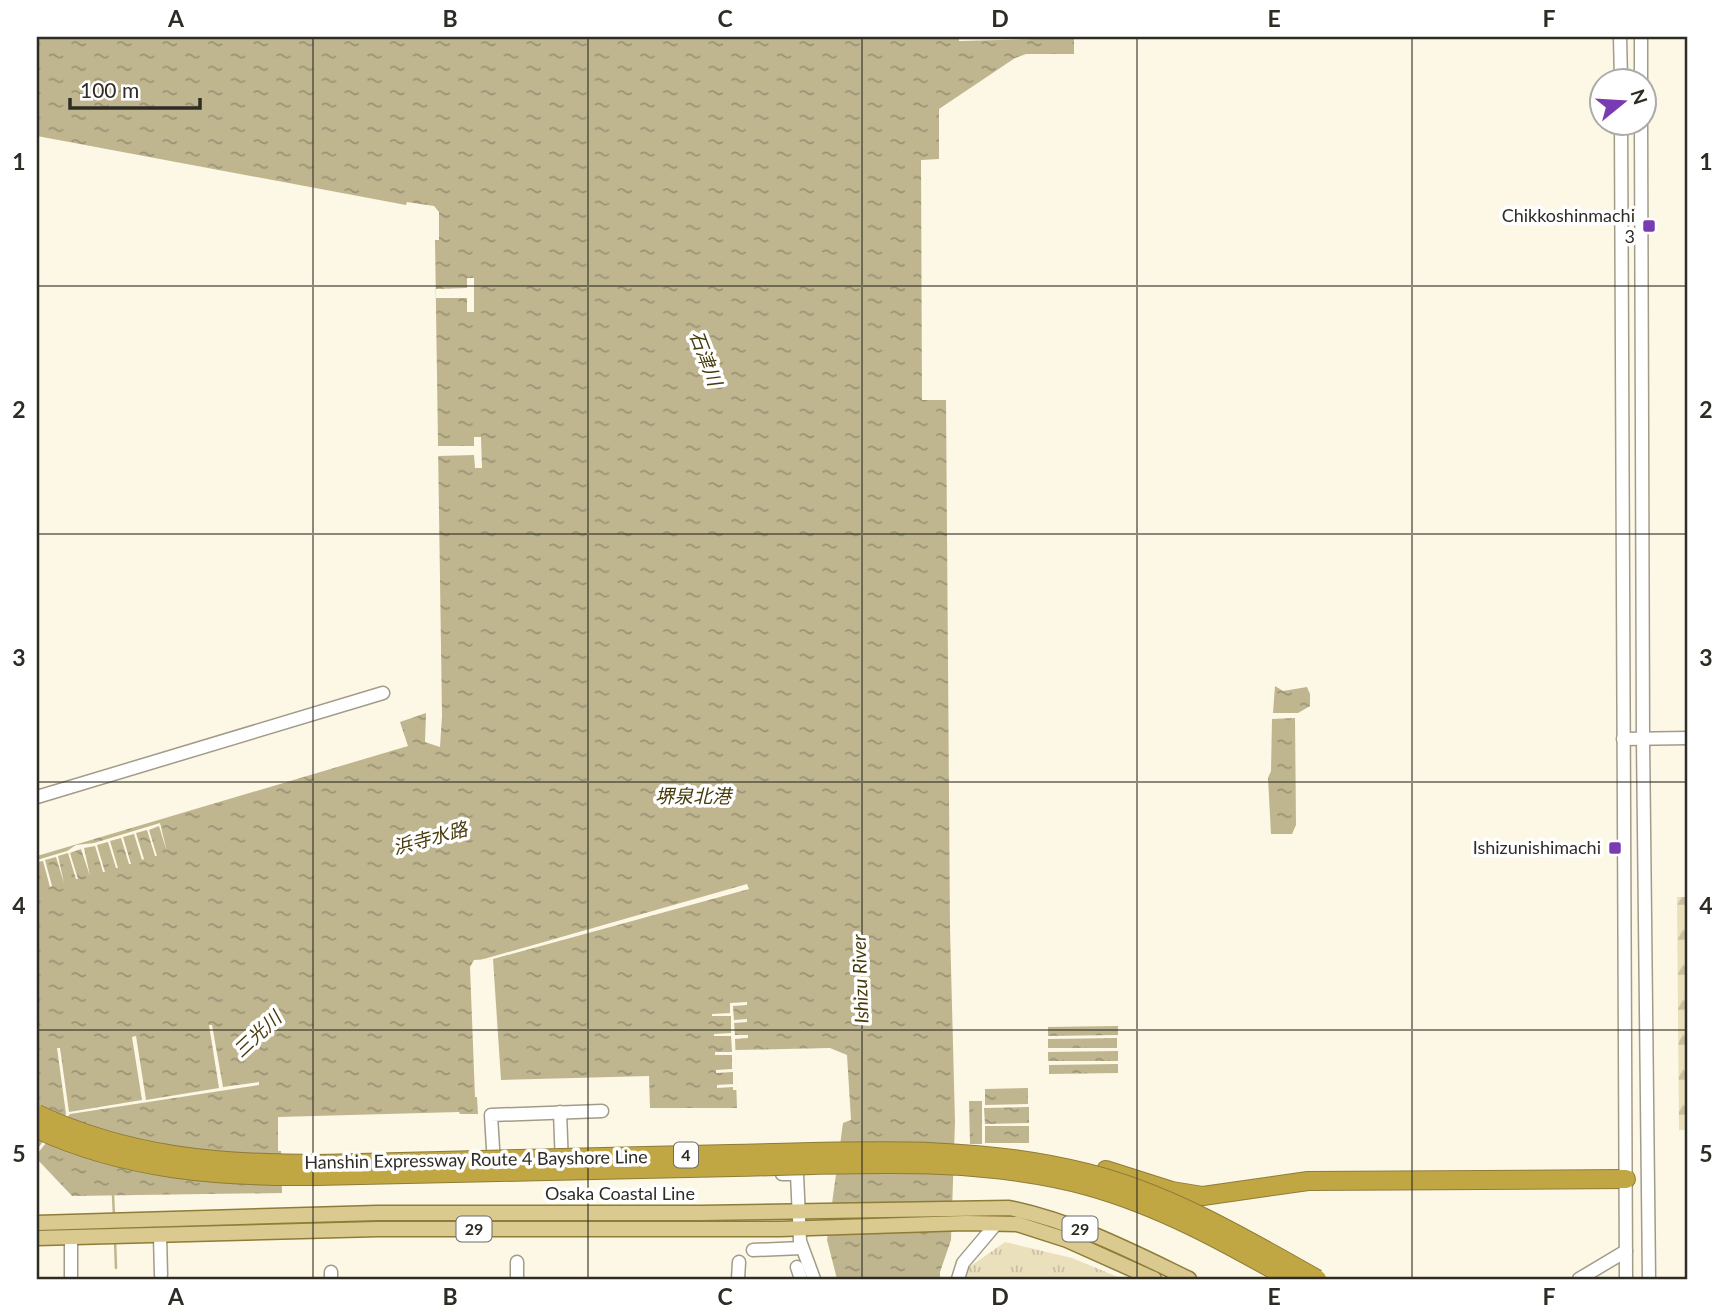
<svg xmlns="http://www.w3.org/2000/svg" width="1725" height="1316" viewBox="0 0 1725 1316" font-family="Lato,'Noto Sans JP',sans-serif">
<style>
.forest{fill:url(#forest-firs)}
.park{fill:url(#park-tufts)}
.water{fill:url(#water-ripples)}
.pier{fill:#fdf8e5}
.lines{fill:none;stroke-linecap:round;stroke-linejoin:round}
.stream{stroke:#bfb58f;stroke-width:2.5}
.minor-casing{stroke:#a19c8a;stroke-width:15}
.major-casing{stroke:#8e7c39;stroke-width:17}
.highway-casing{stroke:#8e7c39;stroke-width:20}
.minor{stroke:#fff;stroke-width:12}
.major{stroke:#daca8f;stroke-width:14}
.highway{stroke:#c1a744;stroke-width:18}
.highway-bridge-casing{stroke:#8e7c39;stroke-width:20;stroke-linecap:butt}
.highway-bridge{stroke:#c1a744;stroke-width:18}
.grid{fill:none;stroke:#2e2c25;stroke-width:2;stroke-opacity:0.55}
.poi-dot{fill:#783bb1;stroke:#fff;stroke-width:2.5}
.labels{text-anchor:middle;stroke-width:7;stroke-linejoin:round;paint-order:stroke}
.shield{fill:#fff;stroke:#6d6b66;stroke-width:2}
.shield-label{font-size:16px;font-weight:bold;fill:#2e2c25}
.poi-label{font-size:18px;fill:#2e2c25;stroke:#fff;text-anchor:end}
.street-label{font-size:18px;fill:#2e2c25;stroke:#fff}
.water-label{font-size:19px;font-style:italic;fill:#483c0c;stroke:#fff}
.neatline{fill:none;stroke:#2e2c25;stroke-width:2.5}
.grid-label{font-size:23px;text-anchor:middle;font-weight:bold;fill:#2e2c25}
</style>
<defs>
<pattern id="forest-firs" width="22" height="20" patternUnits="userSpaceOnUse" patternTransform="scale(1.75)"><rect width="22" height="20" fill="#eae0bb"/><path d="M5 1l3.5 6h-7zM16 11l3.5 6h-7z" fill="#c9c0a1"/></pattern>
<pattern id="park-tufts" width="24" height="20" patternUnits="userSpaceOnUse" patternTransform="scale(1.75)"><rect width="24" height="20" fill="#eae0bb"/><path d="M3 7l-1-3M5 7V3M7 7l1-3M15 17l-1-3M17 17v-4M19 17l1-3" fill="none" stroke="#c9c0a1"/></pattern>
<pattern id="water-ripples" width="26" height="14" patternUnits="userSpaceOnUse" patternTransform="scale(1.75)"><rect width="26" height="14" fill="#bfb58f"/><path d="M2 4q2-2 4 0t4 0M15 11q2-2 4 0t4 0" fill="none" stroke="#9c9375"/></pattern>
</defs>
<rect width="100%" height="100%" fill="#fdf8e5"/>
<!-- forest -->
<path class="forest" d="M1677,897H1688V1130H1679Z"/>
<!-- park -->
<path class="park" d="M1005,1242L1072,1258L1123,1279H965V1270Z"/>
<!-- water -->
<g class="water">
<path d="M37,37H959V41L1074,38V54H1026L1015,58L939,109V159L921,160L922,400H946L950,928L955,1122L951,1240L940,1272V1279H837L827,1240L843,1123L851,1120L847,1055L830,1048L735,1050L737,1108H650L649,1076L501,1080L493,959L474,960L470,967L475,1097H477L478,1114H460L459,1112L278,1117V1151H281L282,1193L72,1196L37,1159V856L408,746L400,722L426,713L425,742L440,747L442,716L435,240H439V212L434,206L407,202L406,205L37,136Z"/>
<path d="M1275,686L1283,691L1307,687L1310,694V706L1298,713H1273Z"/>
<path d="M1295,718L1296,825L1292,834H1271L1268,778L1271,771L1272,719Z"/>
<path d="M1118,1026V1035L1048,1036V1027Z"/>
<path d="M1117,1038V1048H1048V1039Z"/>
<path d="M1118,1051V1061H1048V1052Z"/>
<path d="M1118,1064V1073L1049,1074V1065Z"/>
<path d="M1028,1088V1104L985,1105V1089Z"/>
<path d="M969,1101H982V1144H970Z"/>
<path d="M1029,1107V1123L985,1124L984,1108Z"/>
<rect x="985" y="1126" width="44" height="17"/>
</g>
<!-- pier -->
<g class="pier">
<path d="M467,278H474V312H467V298H436V289L467,288Z"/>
<path d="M474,437H481L482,468H475L474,455L438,456V446H474Z"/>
<path d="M160,823L167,852L159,826L149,830L157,856H155L147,830L136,833L144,859L142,860L134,834L123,837L131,864H129L121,838L110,841L118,868H116L108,842L97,845L105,872H103L95,846L84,848L90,876L81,849L70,853L78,879H76L68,853L58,856L64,883L56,857L45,860L52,886L50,887L43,861L37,862V860L67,851L76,845L94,843Z"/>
<path d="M747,884L749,889L493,959L477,961Z"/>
<path d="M747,1002V1005L733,1006L734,1020L747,1019V1022L734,1023L735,1035H748V1038L735,1039L737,1090H733V1087L717,1088V1085L733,1084V1072L716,1073V1070L732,1069V1055H715V1052H732L731,1036H714V1034L731,1033V1016H712V1014L730,1013V1003Z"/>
<path d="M209,1025H212L223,1087L259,1082V1085L70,1114L37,1154V1149L66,1114L57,1048H60L69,1112L142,1100L132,1037L136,1036L146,1100L219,1088Z"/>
</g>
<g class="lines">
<!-- stream -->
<g class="stream">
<path d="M113,1195L114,1216"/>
<path d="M115,1240L116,1268"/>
</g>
<!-- minor casing -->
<g class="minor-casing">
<g id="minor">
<path d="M1620,37L1621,80"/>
<path d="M1641,37V80"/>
<path d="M1621,122L1626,1279"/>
<path d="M1641,122L1643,739L1649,1279"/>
<path d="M1623,739L1688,738"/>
<path d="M37,797L383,693"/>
<path d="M560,1112L562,1165"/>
<path d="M494,1165L491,1115L602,1111"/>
<path d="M782,1174H797L800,1241L814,1279"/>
<path d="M160,1235L161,1275"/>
<path d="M71,1237V1279"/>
<path d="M753,1250L802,1248"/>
<path d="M797,1267L801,1279"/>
<path d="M331,1272V1279"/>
<path d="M517,1279V1262"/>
<path d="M738,1279L739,1262"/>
<path d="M958,1279L963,1263L996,1224"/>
<path d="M1579,1279L1626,1251"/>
</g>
</g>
<!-- major casing -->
<g class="major-casing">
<g id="major">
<path d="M37,1223L377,1213H701L1009,1208C1073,1221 1131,1251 1189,1279"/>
<path d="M37,1238L378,1229H780L965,1223L1017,1224L1067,1240L1154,1279"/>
</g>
</g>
<!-- highway casing -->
<g class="highway-casing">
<path id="highway" d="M1106,1170L1172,1191L1203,1196L1308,1181L1626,1179"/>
</g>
<!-- minor -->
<use href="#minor" class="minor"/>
<!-- major -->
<use href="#major" class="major"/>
<!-- highway -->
<use href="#highway" class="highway"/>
<!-- highway-bridge casing -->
<g class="highway-bridge-casing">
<g id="highway-bridge">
<path d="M37,1114C129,1157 218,1164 318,1164C455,1160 592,1157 730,1154C850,1152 970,1143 1087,1173C1170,1194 1244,1238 1317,1279"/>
<path d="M37,1129C125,1170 220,1177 316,1176C456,1173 595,1170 735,1167C853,1165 973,1155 1088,1186C1160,1206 1225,1242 1290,1279"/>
</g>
</g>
<!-- highway-bridge -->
<use href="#highway-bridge" class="highway-bridge"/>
</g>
<!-- grid -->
<path class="grid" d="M313,37V1279M588,37V1279M862,37V1279M1137,37V1279M1412,37V1279M37,286H1688M37,534H1688M37,782H1688M37,1030H1688"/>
<!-- markers -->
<g class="poi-dot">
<rect x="1642" y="219" width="14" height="14" rx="3.5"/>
<rect x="1608" y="841" width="14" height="14" rx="3.5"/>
</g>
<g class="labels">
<!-- shield labels -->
<g class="shield">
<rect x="674" y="1142.5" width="24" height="25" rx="5"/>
<rect x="456.5" y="1216.5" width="35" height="25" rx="5"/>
<rect x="1062.5" y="1216.5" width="35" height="25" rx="5"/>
</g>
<g class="shield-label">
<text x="686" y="1161">4</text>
<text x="474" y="1235">29</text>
<text x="1080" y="1235">29</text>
</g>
<!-- poi labels -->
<g class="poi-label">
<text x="1635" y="222">Chikkoshinmachi<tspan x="1635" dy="21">3</tspan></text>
<text x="1601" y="854">Ishizunishimachi</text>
</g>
<!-- street labels -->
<g class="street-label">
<text transform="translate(476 1160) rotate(-1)" y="6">Hanshin Expressway Route 4 Bayshore Line</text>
<text x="620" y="1200">Osaka Coastal Line</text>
</g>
<!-- water labels -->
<g class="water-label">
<text transform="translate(706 358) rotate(69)" y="7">石津川</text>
<text x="693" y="803">堺泉北港</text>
<text transform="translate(430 838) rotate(-15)" y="7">浜寺水路</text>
<text transform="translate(860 979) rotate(-92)" y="7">Ishizu River</text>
<text transform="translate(257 1034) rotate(-43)" y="7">三光川</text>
</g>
</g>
<!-- border -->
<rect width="1725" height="1316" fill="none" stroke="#ffffff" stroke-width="77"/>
<!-- north arrow -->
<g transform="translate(1623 102) rotate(72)"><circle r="33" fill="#ffffff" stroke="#ababa8" stroke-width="2"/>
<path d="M0-5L12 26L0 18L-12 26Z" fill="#783bb1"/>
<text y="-10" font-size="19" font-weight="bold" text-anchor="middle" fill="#2e2c25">N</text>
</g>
<!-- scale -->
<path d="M70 98v10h130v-10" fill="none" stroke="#2e2c25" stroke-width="3.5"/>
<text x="80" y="98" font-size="21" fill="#2e2c25" stroke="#ffffff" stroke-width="5" paint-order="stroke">100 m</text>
<rect x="38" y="38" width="1648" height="1240" class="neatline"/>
<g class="grid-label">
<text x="176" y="27">A</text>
<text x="450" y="27">B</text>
<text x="725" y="27">C</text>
<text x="1000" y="27">D</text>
<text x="1274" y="27">E</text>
<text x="1549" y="27">F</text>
<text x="19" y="170">1</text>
<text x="1706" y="170">1</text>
<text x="19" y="418">2</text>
<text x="1706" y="418">2</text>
<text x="19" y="666">3</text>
<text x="1706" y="666">3</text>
<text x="19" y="914">4</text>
<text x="1706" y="914">4</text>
<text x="19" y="1162">5</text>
<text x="1706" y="1162">5</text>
<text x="176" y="1305">A</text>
<text x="450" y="1305">B</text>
<text x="725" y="1305">C</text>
<text x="1000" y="1305">D</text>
<text x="1274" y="1305">E</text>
<text x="1549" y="1305">F</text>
</g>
</svg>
